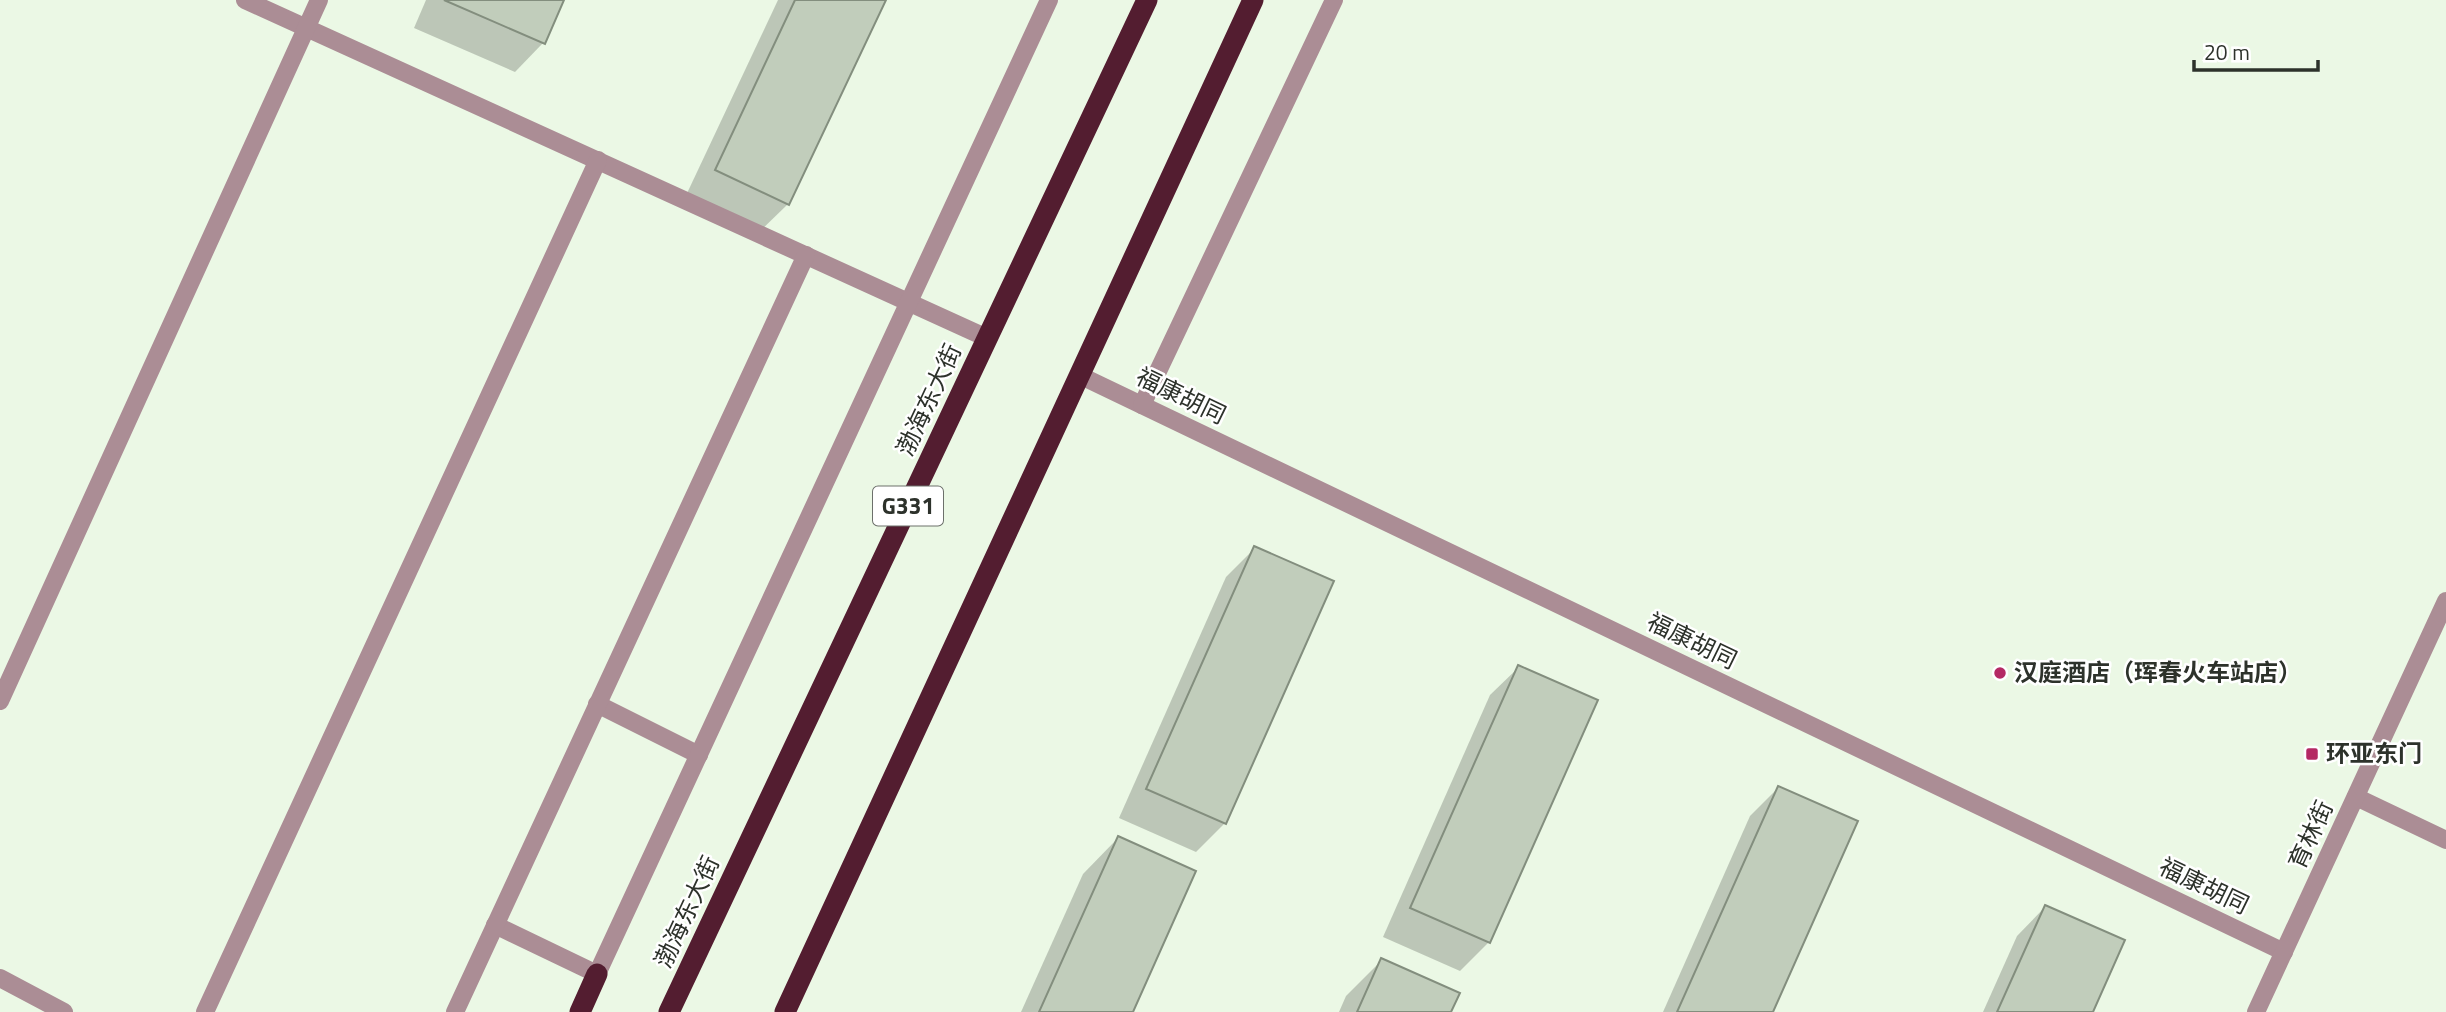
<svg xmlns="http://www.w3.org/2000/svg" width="2446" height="1012" viewBox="0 0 2446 1012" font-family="'Titillium Web','Noto Sans SC',sans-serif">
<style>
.shadow{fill:#0003}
.building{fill:#c1cdbb;stroke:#838e7e;stroke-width:2}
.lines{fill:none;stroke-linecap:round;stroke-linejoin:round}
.minor{stroke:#ab8d95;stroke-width:18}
.highway{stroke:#531d30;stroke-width:21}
.poi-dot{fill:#b42964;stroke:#fff;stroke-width:2.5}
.labels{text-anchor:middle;stroke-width:5;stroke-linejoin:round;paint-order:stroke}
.shield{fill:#fff;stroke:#6c706b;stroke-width:2}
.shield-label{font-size:23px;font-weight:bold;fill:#2d322b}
.street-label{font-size:24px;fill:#2d322b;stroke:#fff}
.poi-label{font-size:24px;font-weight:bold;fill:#2d322b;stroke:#fff;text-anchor:start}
</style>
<rect width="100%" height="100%" fill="#ebf8e5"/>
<!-- shadow -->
<g class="shadow">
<path d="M426,0H562L543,43L515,72L414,28Z"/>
<path d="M778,0H884L788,204L752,239L681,206Z"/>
<path d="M1255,548L1331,582L1225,823L1196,852L1119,818L1226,577Z"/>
<path d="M1519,667L1489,942L1460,971L1383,937L1490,695Z"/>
<path d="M1778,788L1771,1012H1663L1750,816Z"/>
<path d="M1118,838L1131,1012H1021L1083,874Z"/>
<path d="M2045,907L2091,1012H1983L2017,936Z"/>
<path d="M1382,960L1449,1012H1339L1346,996Z"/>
</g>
<!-- building -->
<g class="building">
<path d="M444,0H564L545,44Z"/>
<path d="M795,0H886L789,205L715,170Z"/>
<path d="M1254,546L1334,581L1226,824L1146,789Z"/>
<path d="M1518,665L1598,700L1490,943L1410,908Z"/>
<path d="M1778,786L1858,821L1773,1012H1677Z"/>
<path d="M1118,836L1196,871L1133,1012H1039Z"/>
<path d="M2045,905L2125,940L2093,1012H1997Z"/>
<path d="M1381,958L1460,993L1451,1012H1357Z"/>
</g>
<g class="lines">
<!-- minor -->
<g class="minor">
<path d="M245,0L987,338"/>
<path d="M1079,375L2284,952"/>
<path d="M1142,405L1334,0"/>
<path d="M0,701L319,0"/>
<path d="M597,704L699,755"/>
<path d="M2356,797L2446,840"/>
<path d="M495,925L597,974L1049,0"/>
<path d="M0,978L64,1012"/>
<path d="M205,1012L598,160"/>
<path d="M455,1012L806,255"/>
<path d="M2256,1012L2446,601"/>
</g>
<!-- highway -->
<g class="highway">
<path d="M580,1012L597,974"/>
<path d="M669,1012L1147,0"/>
<path d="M785,1012L1253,0"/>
</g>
</g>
<!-- markers -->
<g class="poi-dot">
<circle cx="2000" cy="673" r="7"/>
<rect x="2305" y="747" width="14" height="14" rx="3.5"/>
</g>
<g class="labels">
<!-- shield labels -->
<rect class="shield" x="873" y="486.5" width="70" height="39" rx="5"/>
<g class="shield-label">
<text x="908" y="514">G331</text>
</g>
<!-- street labels -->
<g class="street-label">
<text transform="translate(1181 396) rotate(26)" y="8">福康胡同</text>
<text transform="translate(929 400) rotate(-65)" y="8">渤海东大街</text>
<text transform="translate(1692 641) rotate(26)" y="8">福康胡同</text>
<text transform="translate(2311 835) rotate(-65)" y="8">育林街</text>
<text transform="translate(2204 886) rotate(26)" y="8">福康胡同</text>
<text transform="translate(687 912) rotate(-65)" y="8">渤海东大街</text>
</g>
<!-- poi labels -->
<g class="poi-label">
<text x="2014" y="681">汉庭酒店（珲春火车站店）</text>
<text x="2326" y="762">环亚东门</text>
</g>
</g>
<!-- scale -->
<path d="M2194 60v10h124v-10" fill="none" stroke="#2d322b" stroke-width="3.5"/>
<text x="2204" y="60" font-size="21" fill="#2d322b" stroke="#ffffff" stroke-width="5" paint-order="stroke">20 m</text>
</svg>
